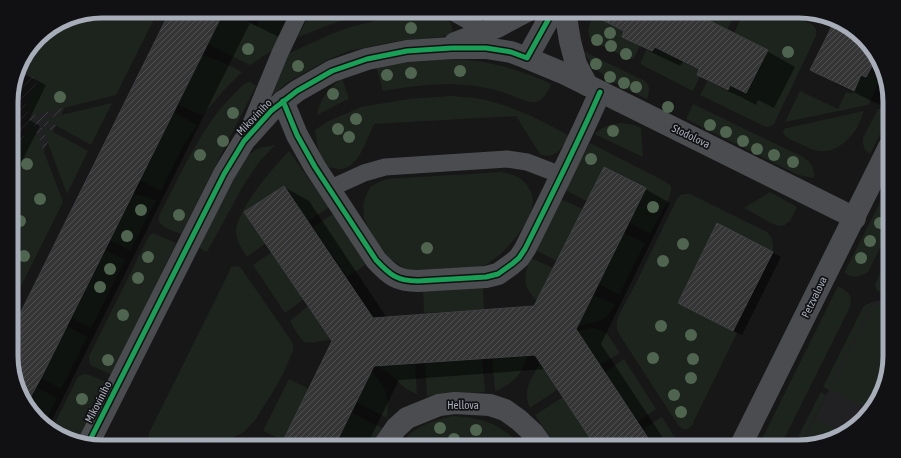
<svg xmlns="http://www.w3.org/2000/svg" width="901" height="458" viewBox="0 0 901 458" font-family="'Asap Condensed',sans-serif">
<style>
.built{fill:#212123}
.industrial{fill:url(#industrial-furrows)}
.green{fill:#1d241d}
.shadow{fill:#0007}
.building{fill:url(#building-hatch);stroke:#3f4043}
.lines{fill:none;stroke-linecap:round;stroke-linejoin:round}
.service{stroke:#4b4c50;stroke-width:17}
.minor{stroke:#4b4c50;stroke-width:22}
.cycleway-casing{stroke:#111113;stroke-width:8}
.cycleway{stroke:#1a9f57;stroke-width:5}
.tree{fill:#50654f}
.labels{text-anchor:middle;stroke-width:3.5;stroke-linejoin:round;paint-order:stroke}
.street-label{font-size:11px;fill:#a7aeb9;stroke:#111113}
.rim{fill:none;stroke:#a7aeb9;stroke-width:5}
</style>
<defs>
<pattern id="industrial-furrows" width="10" height="10" patternUnits="userSpaceOnUse"><rect width="10" height="10" fill="#212123"/><path d="M-1 1l2-2M0 10L10 0M9 11l2-2" fill="none" stroke="#3e3f41"/></pattern>
<pattern id="building-hatch" width="6" height="6" patternUnits="userSpaceOnUse"><rect width="6" height="6" fill="#353536"/><path d="M-1 1l2-2M0 6l6-6M5 7l2-2" fill="none" stroke="#4f5051"/></pattern>
</defs>
<rect width="100%" height="100%" fill="#171717"/>
<!-- built -->
<path class="built" d="M890,299V356L880,396L849,432L804,447H800L873,302Z"/>
<!-- industrial -->
<path class="industrial" d="M21,62L82,72L11,218V96Z"/>
<!-- green -->
<g class="green">
<path d="M102,11H158L116,95L36,115L24,109L38,80L18,70L21,62L42,34L68,18Z"/>
<path d="M224,11H228L257,26L264,11H293L274,49L250,65L208,44Z"/>
<path d="M311,11H376L334,23L298,37Z"/>
<path d="M597,11L624,31L622,37L640,46L634,58L631,59L627,58L592,41C584,29 591,22 597,11Z"/>
<path d="M690,11H736L727,30Z"/>
<path d="M745,11H785L813,25L816,29V36L774,124L771,126L766,127L700,95L708,80L728,90L730,85L747,93L768,50L734,33Z"/>
<path d="M434,14C444,18 453,19 452,32L449,35L441,37L398,41L373,46L349,51L327,60L288,82L266,101L289,54L298,49L331,34L350,27L383,19L402,16Z"/>
<path d="M655,47L699,69L697,74L700,76L693,91L644,66L641,64V61L647,49L652,52Z"/>
<path d="M583,51L645,81C651,86 649,92 647,99C619,85 599,79 583,51Z"/>
<path d="M202,55L220,61L242,72L223,91L202,116L178,104Z"/>
<path d="M425,59C442,59 460,59 477,61C503,65 528,73 551,84C548,91 545,99 536,102C528,104 508,93 499,91C461,80 421,84 383,91L376,66Z"/>
<path d="M875,60L878,61L883,74L868,105L785,122L800,91L838,109L846,92L852,94L861,75L866,77Z"/>
<path d="M342,78L349,99L344,101L317,115C321,97 328,89 342,78Z"/>
<path d="M250,82L256,86L181,234C176,232 162,227 159,222C158,220 159,218 159,216C178,179 195,141 220,109C227,101 235,93 243,85L246,83Z"/>
<path d="M888,88L889,91V102L881,101Z"/>
<path d="M451,96C461,97 471,97 481,99C513,106 542,120 569,136C562,147 556,161 540,154L516,116L374,124C369,135 364,150 356,160C352,165 345,170 338,169C335,168 331,168 329,167C318,159 317,142 315,130L329,121L361,107L408,99Z"/>
<path d="M112,103L91,145L44,119Z"/>
<path d="M693,104L803,157C812,163 814,167 814,178L798,175L686,119Z"/>
<path d="M878,109L889,110V116L870,154L865,150L863,144V138Z"/>
<path d="M864,111C861,118 859,126 855,131C847,142 835,152 821,151C814,151 807,147 801,144C794,141 786,139 783,132L785,128H787Z"/>
<path d="M174,112L197,125L183,146L161,191L140,180Z"/>
<path d="M32,120L63,202L12,304L11,162Z"/>
<path d="M622,123L634,125L641,128L643,157L594,134C604,126 609,124 622,123Z"/>
<path d="M41,125L88,151L67,194Z"/>
<path d="M590,143L666,182L671,186V191L669,198L650,234L629,222L645,188L604,167L587,201L565,190Z"/>
<path d="M275,145L259,162L243,186L207,252L199,248L233,178L248,155L259,148Z"/>
<path d="M289,151L329,207L308,221L284,186L244,212L266,243L247,257C242,249 236,241 236,231C236,211 274,166 289,151Z"/>
<path d="M502,172C511,174 520,176 526,184C530,189 533,195 533,201C532,224 501,259 481,267L413,273L403,267L389,258L374,240L368,228L364,218L363,205L367,193L371,186L377,183L386,179Z"/>
<path d="M890,183V227L868,272C858,278 854,278 844,273Z"/>
<path d="M770,192L797,207L790,221L785,225L778,226L771,223L744,208Z"/>
<path d="M133,193L156,200L130,251L110,240Z"/>
<path d="M685,194H690L767,232C773,238 773,243 773,252L717,224L678,303L737,333L692,425C687,431 684,431 678,425L619,334L617,329V321L620,313L636,283L677,199L680,195Z"/>
<path d="M561,199L583,209L557,261L535,250Z"/>
<path d="M333,214L368,263L347,277L313,227Z"/>
<path d="M153,233L176,243L112,375L92,366C89,363 89,360 89,356L149,236Z"/>
<path d="M624,233L645,243L619,295L599,284Z"/>
<path d="M105,250L125,260L91,328L72,318Z"/>
<path d="M272,252L304,299L285,313L253,265Z"/>
<path d="M890,254V291L881,292L877,291L875,285L877,280Z"/>
<path d="M531,258L553,268L537,301C522,286 523,276 531,258Z"/>
<path d="M237,266L241,268L290,339L293,345V351L283,374L271,395L256,419L244,432L219,445L202,447H153L149,444V433L167,397L227,276L231,267Z"/>
<path d="M483,286L484,310L424,313L423,290Z"/>
<path d="M838,286C848,292 853,294 850,307L780,447H758Z"/>
<path d="M593,295L615,304C612,309 610,315 605,318C599,322 585,324 577,326Z"/>
<path d="M873,302L829,390L823,387L862,309L865,305Z"/>
<path d="M890,303V356L880,396L868,410L831,390L874,305Z"/>
<path d="M308,306L331,340C325,340 310,344 305,342C300,340 293,326 290,321Z"/>
<path d="M67,326L87,337L61,389L41,378Z"/>
<path d="M593,328C609,331 611,340 620,353L600,365L578,331Z"/>
<path d="M528,355C521,375 515,383 495,391L492,358Z"/>
<path d="M482,358L485,392L427,396L425,363Z"/>
<path d="M624,359L656,409L637,422L605,372Z"/>
<path d="M540,363L558,389L530,408C522,389 532,378 540,363Z"/>
<path d="M415,364L417,394C404,389 401,384 391,375C387,372 382,369 378,366Z"/>
<path d="M371,372C387,386 389,398 387,418L356,402Z"/>
<path d="M84,374H87L108,383L79,441L62,437L52,429L78,377Z"/>
<path d="M289,379L309,389L283,440L263,431Z"/>
<path d="M37,387L57,398L45,423L27,407Z"/>
<path d="M821,392L826,395L800,447H793Z"/>
<path d="M563,397L595,445L591,447H556L535,415Z"/>
<path d="M351,412L382,428L373,447H334Z"/>
<path d="M452,416C486,418 499,424 524,447H399C403,443 406,438 410,434C421,424 437,420 452,416Z"/>
<path d="M662,417L678,443L679,447H654L643,429Z"/>
<path d="M816,419L845,433L804,447H802Z"/>
</g>
<!-- shadow -->
<g class="shadow">
<path d="M171,11H296L283,39L250,23L49,426L27,407L12,368V333Z"/>
<path d="M615,11H688L767,51L795,67L774,108L758,100L756,105L739,96L725,90L698,75L699,70L683,62L680,66L651,52L623,36L625,31Z"/>
<path d="M836,20L839,21L874,51L889,90L882,106L839,85L811,69Z"/>
<path d="M18,71L46,85L29,120L40,126L28,149L11,184V96Z"/>
<path d="M284,187L309,201L387,318L535,307L645,189L670,203L601,344L669,447H597L546,369L399,380L366,447H281L333,341Z"/>
<path d="M773,253L781,257L742,335L688,307Z"/>
</g>
<!-- building -->
<g class="building">
<path d="M170,11H224L41,378L26,405L12,368V330Z"/>
<path d="M585,11H690L768,50L746,93L730,85L728,90L710,81L697,75L699,69L655,47L652,51L622,37L624,31Z"/>
<path d="M835,20L839,21L874,51L877,57L866,77L861,75L854,91L810,70Z"/>
<path d="M604,167L646,188L576,329L654,447H596L535,355L374,366L334,447H280L332,341L244,212L284,186L373,318L534,306Z"/>
<path d="M717,223L773,252L733,331L678,303Z"/>
</g>
<g class="lines">
<!-- service -->
<g class="service">
<path d="M451,11L474,24L480,33L485,45"/>
<path d="M247,133L280,53L300,11"/>
<path d="M329,189L364,173L385,167L507,159L527,162L561,175"/>
</g>
<!-- minor -->
<g class="minor">
<path d="M565,11L570,41L576,64L587,85"/>
<path d="M455,43L497,27L527,11"/>
<path d="M527,58L563,73L855,218"/>
<path d="M283,101L297,135L315,167L376,260C390,275 397,281 418,281L486,277L498,274L512,264L519,258L525,249C551,197 577,145 600,92"/>
<path d="M88,444L224,174L244,141L271,111L297,91L332,71L367,59L407,51L452,48H486L511,52L527,58L553,11"/>
<path d="M383,447L396,428L407,418L439,405L455,403L490,405L505,410L519,420L533,433L543,447"/>
<path d="M740,447L889,147"/>
</g>
<!-- cycleway casing -->
<g class="cycleway-casing">
<g id="cycleway">
<path d="M283,101L297,135L315,167L376,260C390,275 397,281 418,281L486,277L498,274L512,264L519,258L525,249C551,197 577,145 600,92"/>
<path d="M88,444L224,174L244,141L271,111L297,91L332,71L367,59L407,51L452,48H486L511,52L527,58L553,11"/>
</g>
</g>
<!-- cycleway -->
<use href="#cycleway" class="cycleway"/>
</g>
<!-- trees -->
<g class="tree">
<circle cx="411" cy="28" r="6"/>
<circle cx="610" cy="33" r="6"/>
<circle cx="597" cy="40" r="6"/>
<circle cx="611" cy="46" r="6"/>
<circle cx="248" cy="49" r="6"/>
<circle cx="788" cy="52" r="6"/>
<circle cx="626" cy="54" r="6"/>
<circle cx="596" cy="64" r="6"/>
<circle cx="298" cy="66" r="6"/>
<circle cx="460" cy="71" r="6"/>
<circle cx="411" cy="73" r="6"/>
<circle cx="387" cy="75" r="6"/>
<circle cx="610" cy="77" r="6"/>
<circle cx="624" cy="83" r="6"/>
<circle cx="636" cy="87" r="6"/>
<circle cx="333" cy="94" r="6"/>
<circle cx="60" cy="97" r="6"/>
<circle cx="668" cy="107" r="6"/>
<circle cx="233" cy="113" r="6"/>
<circle cx="356" cy="119" r="6"/>
<circle cx="710" cy="125" r="6"/>
<circle cx="338" cy="129" r="6"/>
<circle cx="613" cy="131" r="6"/>
<circle cx="726" cy="132" r="6"/>
<circle cx="349" cy="137" r="6"/>
<circle cx="223" cy="141" r="6"/>
<circle cx="743" cy="141" r="6"/>
<circle cx="757" cy="149" r="6"/>
<circle cx="200" cy="155" r="6"/>
<circle cx="774" cy="155" r="6"/>
<circle cx="591" cy="159" r="6"/>
<circle cx="793" cy="162" r="6"/>
<circle cx="27" cy="164" r="6"/>
<circle cx="40" cy="199" r="6"/>
<circle cx="653" cy="207" r="6"/>
<circle cx="141" cy="210" r="6"/>
<circle cx="179" cy="215" r="6"/>
<circle cx="20" cy="221" r="6"/>
<circle cx="880" cy="223" r="6"/>
<circle cx="127" cy="236" r="6"/>
<circle cx="870" cy="241" r="6"/>
<circle cx="683" cy="244" r="6"/>
<circle cx="427" cy="248" r="6"/>
<circle cx="24" cy="256" r="6"/>
<circle cx="148" cy="257" r="6"/>
<circle cx="861" cy="258" r="6"/>
<circle cx="663" cy="261" r="6"/>
<circle cx="110" cy="269" r="6"/>
<circle cx="138" cy="278" r="6"/>
<circle cx="100" cy="287" r="6"/>
<circle cx="123" cy="315" r="6"/>
<circle cx="661" cy="326" r="6"/>
<circle cx="691" cy="335" r="6"/>
<circle cx="653" cy="358" r="6"/>
<circle cx="693" cy="359" r="6"/>
<circle cx="108" cy="360" r="6"/>
<circle cx="691" cy="378" r="6"/>
<circle cx="674" cy="395" r="6"/>
<circle cx="82" cy="399" r="6"/>
<circle cx="681" cy="412" r="6"/>
<circle cx="440" cy="428" r="6"/>
<circle cx="476" cy="430" r="6"/>
<circle cx="454" cy="439" r="6"/>
</g>
<g class="labels">
<!-- street labels -->
<g class="street-label">
<text transform="translate(254 117) rotate(-46)" y="4">Mikovíniho</text>
<text transform="translate(691 136) rotate(26)" y="4">Stodolova</text>
<text transform="translate(814 297) rotate(-64)" y="4">Petzvalova</text>
<text transform="translate(98 402) rotate(-63)" y="4">Mikovíniho</text>
<text x="463" y="409">Hellova</text>
</g>
</g>
<!-- crop -->
<path d="M0 0H901V458H0ZM102 18H799A84 84 0 0 1 883 102V356A84 84 0 0 1 799 440H102A84 84 0 0 1 18 356V102A84 84 0 0 1 102 18Z" fill="#111113" fill-rule="evenodd"/>
<path class="rim" d="M102 18H799A84 84 0 0 1 883 102V356A84 84 0 0 1 799 440H102A84 84 0 0 1 18 356V102A84 84 0 0 1 102 18Z"/>
</svg>
